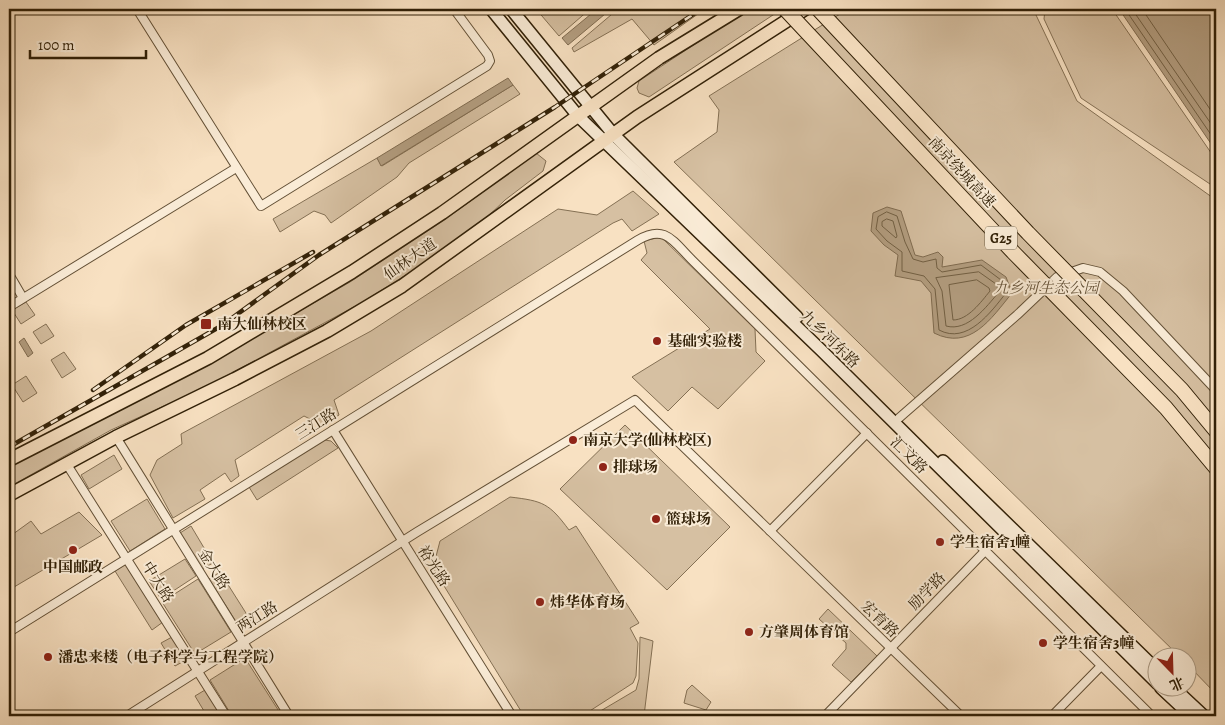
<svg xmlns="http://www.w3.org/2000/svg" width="1225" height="725" viewBox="0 0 1225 725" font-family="Alegreya,'Noto Serif SC',serif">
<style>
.green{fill:#d6c0a2;stroke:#847054}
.water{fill:#b49f82;stroke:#806c51}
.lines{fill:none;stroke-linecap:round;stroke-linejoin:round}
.shore{stroke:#726044;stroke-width:1}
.street-casing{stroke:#635036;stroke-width:10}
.secondary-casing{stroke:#312007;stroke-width:14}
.primary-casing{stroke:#312007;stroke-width:15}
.street{stroke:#faecd7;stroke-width:8}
.secondary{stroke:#faecd7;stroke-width:11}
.primary{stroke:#f8e1c2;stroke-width:12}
.rail-casing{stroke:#312007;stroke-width:4.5}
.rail{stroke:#faecd7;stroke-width:2.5;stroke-dasharray:8;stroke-linecap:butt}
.highway-bridge-casing{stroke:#312007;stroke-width:16;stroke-linecap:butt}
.highway-bridge{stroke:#f8e1c2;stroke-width:14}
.poi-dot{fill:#8f2418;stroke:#faecd7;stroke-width:2}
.labels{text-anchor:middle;stroke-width:4;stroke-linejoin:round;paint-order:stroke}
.shield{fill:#faecd7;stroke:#6d5d45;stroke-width:1}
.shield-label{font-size:14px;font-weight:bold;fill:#312007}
.street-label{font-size:15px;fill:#312007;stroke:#faecd7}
.park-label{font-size:15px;font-style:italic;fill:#635036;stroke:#faecd7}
.poi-label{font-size:15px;font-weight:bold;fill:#312007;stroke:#faecd7;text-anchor:start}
</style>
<rect width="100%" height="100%" fill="#f8e1c2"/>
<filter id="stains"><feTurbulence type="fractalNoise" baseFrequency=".004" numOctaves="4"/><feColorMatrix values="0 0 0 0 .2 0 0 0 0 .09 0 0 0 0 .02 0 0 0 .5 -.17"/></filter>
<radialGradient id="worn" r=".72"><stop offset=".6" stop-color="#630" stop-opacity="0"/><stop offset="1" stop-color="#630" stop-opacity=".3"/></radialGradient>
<!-- green -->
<g class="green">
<path d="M536,9H590L559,36Z"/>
<path d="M618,9H705L654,45L632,19L574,52L572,48Z"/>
<path d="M748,9H782L649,97L639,93L637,88L639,81Z"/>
<path d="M848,9H1037L1036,15L1077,101L1216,200V694L1188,665V658L1180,657L674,162L717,132L719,110L709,96Z"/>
<path d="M1045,9H1112L1216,160V188L1081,98L1044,19Z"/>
<path d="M513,85L520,94L409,163L397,177L331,223L325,215L314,211L280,232L273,219L377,158L382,166Z"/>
<path d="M536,153L546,161L543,171L505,200L482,222L417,268L361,303L208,386L111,430L9,487V465L213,361L350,282L446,219Z"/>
<path d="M633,191L659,214L632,231L622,219L613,223L334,400L339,415L319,428L314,421L304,416L235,460L239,476L231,482L225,473L200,490L205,499L173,518L150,475L157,460L182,444L181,434L371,331L558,209L597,215Z"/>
<path d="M661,237L755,329L756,352L765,361L718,409L692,387L668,411L632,377L710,329L641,260L647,253L644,241Z"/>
<path d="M26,302L35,315L21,324L12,310Z"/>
<path d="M46,324L54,336L41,344L33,332Z"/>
<path d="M64,352L76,369L62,378L51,360Z"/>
<path d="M26,376L37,393L23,402L12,385Z"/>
<path d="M625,425L730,527L667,590L560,489Z"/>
<path d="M325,440L331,441L338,448L257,500L249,487Z"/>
<path d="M114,455L122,469L89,489L81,475Z"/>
<path d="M510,497C543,501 549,503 569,530L576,526L639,623L630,628L638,643L636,676L633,683L582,716H524L433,568L440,541Z"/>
<path d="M147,499L165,529L130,551L111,521Z"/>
<path d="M79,512L102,535L9,590V537L31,521L41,534Z"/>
<path d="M191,526L213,563L202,569L180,533Z"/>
<path d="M185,559L196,576L161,599L149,581Z"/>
<path d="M126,564L163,622L152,630L115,571Z"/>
<path d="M220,572L251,621L240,628L209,579Z"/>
<path d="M198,579L231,632L195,654L162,602Z"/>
<path d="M828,609L877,656L851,682L832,665L846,649V643L819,619Z"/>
<path d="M172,637L186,660L175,666L161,643Z"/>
<path d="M640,637L653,641L644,716H592L636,690L639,679Z"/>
<path d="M245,658L282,716H232L210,680Z"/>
<path d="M692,685L711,702L706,710L684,703L687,690Z"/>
<path d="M205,690L222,716H207L195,696Z"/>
</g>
<!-- water -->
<g class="water">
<path d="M597,9H611L568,45L562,38Z"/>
<path d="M1119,9H1216V151Z"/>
<path d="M508,78L513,85L381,166L377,158Z"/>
<path d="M887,207L901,211L915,255L923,257L938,252L943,257L942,267L982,260L1006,277L1012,293C991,319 970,351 934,333L931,293L921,281L895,276L898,255L884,245L871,231L873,213Z"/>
<path d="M24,338L33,353L28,357L19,342Z"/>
</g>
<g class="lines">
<!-- shore -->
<g class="shore">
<path d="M1125,9L1216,142"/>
<path d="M1132,9L1216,131"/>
<path d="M1142,9L1216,118"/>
<path d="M887,212L897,216L905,242L913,259L923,262L936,259L937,268L942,272L981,265L1001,280L1006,293C991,312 967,345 939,330L935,289L924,276L902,271V252L887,241L876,229L878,217Z"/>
<path d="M887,219L893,221L897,236L896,238L882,226V222Z"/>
<path d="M979,272L996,284L999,292C986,307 968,332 946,326L942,291L936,278Z"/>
<path d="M977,280L989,288L990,291C981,302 968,320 953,320L949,285Z"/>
</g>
<!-- street casing -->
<g class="street-casing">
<g id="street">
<path d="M137,9L261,206L487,66L490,61L488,55L454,9"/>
<path d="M9,274L23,298"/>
<path d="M9,307L236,168"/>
<path d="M899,418L1017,315L1057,277L1083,268L1100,272L1123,291L1216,390"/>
<path d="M333,430L512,716"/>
<path d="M116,437L289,716"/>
<path d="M66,463L226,716"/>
<path d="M770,531L867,433"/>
<path d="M9,632L638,240C665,224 673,241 692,260L1152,716"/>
<path d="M127,716L417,532L635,400L961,716"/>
<path d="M825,716L986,550"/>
<path d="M1052,716L1101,666"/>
</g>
</g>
<!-- secondary casing -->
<g class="secondary-casing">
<g id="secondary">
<path d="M491,9L578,116L822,351L1158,684"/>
<path d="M511,9L613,134L797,317"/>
<path d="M943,461L1158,671"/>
<path d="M1161,688L1191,716"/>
<path d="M1174,688L1204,716"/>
</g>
</g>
<!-- primary casing -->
<g class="primary-casing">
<g id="primary">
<path d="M9,460L208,358L352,272L442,213L659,58L739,9"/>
<path d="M9,495L116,437L235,379L327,331L402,286L637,117L805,9"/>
</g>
</g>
<!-- street -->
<use href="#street" class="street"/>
<!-- secondary -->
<use href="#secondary" class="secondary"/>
<!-- primary -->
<use href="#primary" class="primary"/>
<!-- rail casing -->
<g class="rail-casing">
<g id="rail">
<path d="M93,390L186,325L313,252"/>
<path d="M9,447L221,326L319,255L555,107L701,9"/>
</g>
</g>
<!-- rail -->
<use href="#rail" class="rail"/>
<!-- highway-bridge casing -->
<g class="highway-bridge-casing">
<g id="highway-bridge">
<path d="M785,9L1013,252L1166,408L1216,468"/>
<path d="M818,9L1028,233L1182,390L1216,431"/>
</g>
</g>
<!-- highway-bridge -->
<use href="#highway-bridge" class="highway-bridge"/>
</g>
<!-- markers -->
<g class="poi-dot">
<rect x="200" y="318" width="12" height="12" rx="2.5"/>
<circle cx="657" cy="341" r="5"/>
<circle cx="573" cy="440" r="5"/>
<circle cx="603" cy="467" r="5"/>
<circle cx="656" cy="519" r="5"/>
<circle cx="940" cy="542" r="5"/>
<circle cx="73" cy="550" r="5"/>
<circle cx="540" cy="602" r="5"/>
<circle cx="749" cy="632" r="5"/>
<circle cx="1043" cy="643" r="5"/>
<circle cx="48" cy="657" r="5"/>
</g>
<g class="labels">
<!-- shield labels -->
<rect class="shield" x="985" y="226.5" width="32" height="23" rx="4"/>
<g class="shield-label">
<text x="1001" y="243">G25</text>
</g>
<!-- street labels -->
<g class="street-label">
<text transform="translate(962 172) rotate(47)" y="5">南京绕城高速</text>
<text transform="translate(410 259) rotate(-35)" y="5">仙林大道</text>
<text transform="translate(830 339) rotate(44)" y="5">九乡河东路</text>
<text transform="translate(316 424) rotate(-32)" y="5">三江路</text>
<text transform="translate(909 455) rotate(45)" y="5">汇文路</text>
<text transform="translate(434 566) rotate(57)" y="5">裕光路</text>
<text transform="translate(214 569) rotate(58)" y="5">金大路</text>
<text transform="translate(158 582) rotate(58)" y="5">中大路</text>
<text transform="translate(927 591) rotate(-46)" y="5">励学路</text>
<text transform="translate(257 617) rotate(-32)" y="5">两江路</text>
<text transform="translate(880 619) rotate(44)" y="5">宏育路</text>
</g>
<!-- park labels -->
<g class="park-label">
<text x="1046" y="293">九乡河生态公园</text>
</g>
<!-- poi labels -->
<g class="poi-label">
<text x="217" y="329">南大仙林校区</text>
<text x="667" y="346">基础实验楼</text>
<text x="583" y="445">南京大学(仙林校区)</text>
<text x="613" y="472">排球场</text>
<text x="666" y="524">篮球场</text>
<text x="950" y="547">学生宿舍1幢</text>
<text x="73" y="572" text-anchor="middle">中国邮政</text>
<text x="550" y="607">炜华体育场</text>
<text x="759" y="637">方肇周体育馆</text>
<text x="1053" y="648">学生宿舍3幢</text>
<text x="58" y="662">潘忠来楼（电子科学与工程学院）</text>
</g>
</g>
<!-- margin -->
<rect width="1225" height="725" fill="none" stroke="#f8e1c2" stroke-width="30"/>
<rect x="10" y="10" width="1205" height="705" fill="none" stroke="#312007" stroke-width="2.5"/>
<rect x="15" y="15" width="1195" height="695" fill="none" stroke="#312007"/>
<!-- north arrow -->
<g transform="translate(1172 672) rotate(157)"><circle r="24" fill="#faecd7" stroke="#aa9a84"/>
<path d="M0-4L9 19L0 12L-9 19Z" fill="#8f2418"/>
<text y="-8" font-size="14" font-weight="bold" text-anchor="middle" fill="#312007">北</text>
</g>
<!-- scale -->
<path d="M30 50v8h116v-8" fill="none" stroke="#312007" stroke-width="2.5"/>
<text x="38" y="50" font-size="15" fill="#312007" stroke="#faecd7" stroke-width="4" paint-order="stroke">100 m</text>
<rect width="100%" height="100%" filter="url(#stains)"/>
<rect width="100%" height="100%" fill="url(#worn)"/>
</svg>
